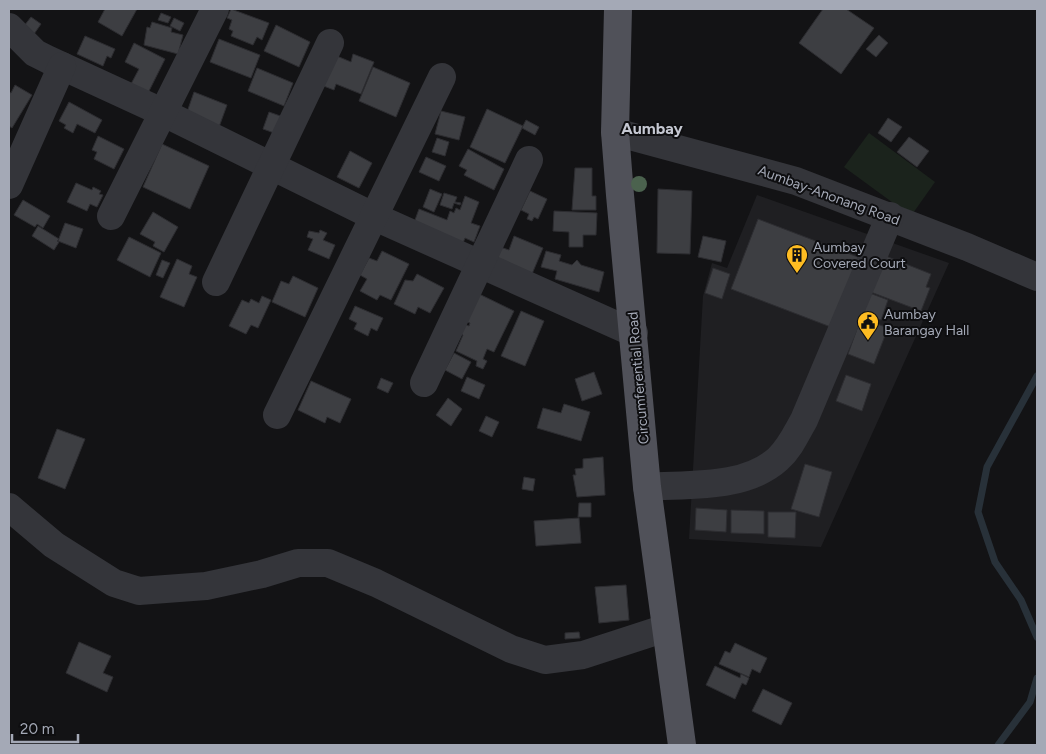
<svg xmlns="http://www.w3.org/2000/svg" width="1046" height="754" viewBox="0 0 1046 754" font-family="Figtree,sans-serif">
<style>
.built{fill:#1f1f22}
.green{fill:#1b231c}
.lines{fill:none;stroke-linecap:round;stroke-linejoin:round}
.stream{stroke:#283139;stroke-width:7}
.building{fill:#3d3e42;stroke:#2d2d31}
.minor{stroke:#34353a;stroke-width:28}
.major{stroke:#505159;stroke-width:28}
.tree{fill:#4b624e}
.labels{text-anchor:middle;stroke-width:4;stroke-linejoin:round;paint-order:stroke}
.street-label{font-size:14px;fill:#a4a9b6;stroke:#0e0e10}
.poi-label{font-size:14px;fill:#a4a9b6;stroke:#0e0e10;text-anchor:start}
.quarter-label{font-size:16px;font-weight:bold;fill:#c5c8d2;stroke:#0e0e10}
</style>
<rect width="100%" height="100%" fill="#131315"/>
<!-- built -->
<path class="built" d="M757,195L949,263L821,547L689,539L703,296L712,263L727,268Z"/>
<!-- green -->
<path class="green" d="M869,133L935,182L911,216L844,167Z"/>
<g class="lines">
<!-- stream -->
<g class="stream">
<path d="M1037,376L987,467L978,512L995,562L1021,600L1037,637"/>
<path d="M998,745L1030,702L1037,678"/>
</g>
</g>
<!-- building -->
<g class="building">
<path d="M105,9H137L122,36L98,22Z"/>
<path d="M231,9L269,23L262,40L257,37L253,45L231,36L233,31L229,29L232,20L227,18Z"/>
<path d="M823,9H846L874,28L841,74L799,43Z"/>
<path d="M161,13L171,17L168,23L158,20Z"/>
<path d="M31,17L41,24L34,34L24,26Z"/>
<path d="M174,18L184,23L180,31L170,26Z"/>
<path d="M152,22L172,28L171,32L183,35L178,54L144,45L147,27L150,28Z"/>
<path d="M276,25L310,42L299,67L264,51Z"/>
<path d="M879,35L888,43L876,57L866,49Z"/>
<path d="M85,36L115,49L111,58L107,56L103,66L77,54Z"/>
<path d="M219,39L260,55L251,78L210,62Z"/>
<path d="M134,43L165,59L148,93L131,84L139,69L125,62Z"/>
<path d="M332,54L351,62L353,54L374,62L361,94L336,84L334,90L321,85Z"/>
<path d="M373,67L410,83L396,117L359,101Z"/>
<path d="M257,68L293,83L284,106L248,91Z"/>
<path d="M15,85L32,95L12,128L9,126V92L11,93Z"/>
<path d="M194,92L227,105L219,127L186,115Z"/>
<path d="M69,102L102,120L95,133L77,124L73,133L64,128L66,125L59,121Z"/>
<path d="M487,109L523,126L505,163L470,147Z"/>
<path d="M441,111L465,117L459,140L435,134Z"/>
<path d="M269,112L286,118L277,134L263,129Z"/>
<path d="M888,118L902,127L891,142L878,133Z"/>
<path d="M526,120L539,127L535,135L522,128Z"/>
<path d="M98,136L124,149L114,169L94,159L97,152L92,150Z"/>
<path d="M909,137L929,151L917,167L897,152Z"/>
<path d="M437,138L449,142L445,156L432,152Z"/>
<path d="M162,144L209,166L190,209L143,187Z"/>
<path d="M468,149L504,169L494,190L464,175L467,170L459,166Z"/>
<path d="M350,151L372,163L359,188L337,177Z"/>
<path d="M426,157L446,166L439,181L419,172Z"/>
<path d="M575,168H592V196H596V210H572Z"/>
<path d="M76,183L92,190L93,187L101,191L99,194L103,195L97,207L90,204L87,211L67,202Z"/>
<path d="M430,189L442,194L434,212L423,207Z"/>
<path d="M658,189L692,191L690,254L657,253Z"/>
<path d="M530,191L547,199L538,219L534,217L532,221L527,219L529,214L521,210Z"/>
<path d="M444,193L457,197L455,202L461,203L460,205L454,203L452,209L440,205Z"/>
<path d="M465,196L479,202L471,223L480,226L474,242L465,238L461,248L411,231L419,209L447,220L450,211L454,213L456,208L460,210Z"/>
<path d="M23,200L50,216L43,228L37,224L35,227L14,215Z"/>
<path d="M554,211L597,213L596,235H583V247H569V232L553,231Z"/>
<path d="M153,212L178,227L164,252L153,246L155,242L140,234Z"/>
<path d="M758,219L863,259L836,329L731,289Z"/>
<path d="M65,223L83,229L76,248L58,241Z"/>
<path d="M38,226L59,239L57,241L59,242L54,250L32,236Z"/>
<path d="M320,230L327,233L323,240L335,245L329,259L308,250L313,239L307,237L309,231L319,233Z"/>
<path d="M514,236L543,248L529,281L494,262L500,247L509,250Z"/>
<path d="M703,236L726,241L721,262L698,257Z"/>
<path d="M129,237L161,253L150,277L117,260Z"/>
<path d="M382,251L409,264L391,300L380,295L377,300L360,291L367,279L360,275L369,258L377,261Z"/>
<path d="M546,251L561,255L559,261L572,265L577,260L581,265L604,272L599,292L555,279L557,271L541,267Z"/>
<path d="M883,255L931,274L926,287L930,288L921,311L868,291Z"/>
<path d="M177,259L192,266L189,274L197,277L184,307L160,297Z"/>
<path d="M162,260L170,263L163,278L156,275Z"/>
<path d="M713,268L730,274L722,299L705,293Z"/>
<path d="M417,274L444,288L430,313L418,307L415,314L394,304L405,280L413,281Z"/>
<path d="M293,276L318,288L305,317L272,302L281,281L289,284Z"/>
<path d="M475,292L514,311L494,352L487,349L483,359L487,361L483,369L476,366L477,361L456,351L463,335L460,333L464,324L469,326L470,323L462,320Z"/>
<path d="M867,292L888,300L881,320L859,312Z"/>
<path d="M262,296L271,300L258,328L251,325L246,334L229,326L242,300L249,303L251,299L259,303Z"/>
<path d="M355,306L383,318L377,331L371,328L368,336L354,329L357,323L349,319Z"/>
<path d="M521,311L544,321L525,366L501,356Z"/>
<path d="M861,318L888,328L874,364L848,354Z"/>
<path d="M454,353L471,362L462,379L445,370Z"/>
<path d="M594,372L602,394L582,401L575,379Z"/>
<path d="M846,375L871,384L862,411L836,401Z"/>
<path d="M467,377L485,385L479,399L461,391Z"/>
<path d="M381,378L393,383L388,393L377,388Z"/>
<path d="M311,381L351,399L340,423L327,417L325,423L298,410Z"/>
<path d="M448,398L462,409L451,426L436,415Z"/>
<path d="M564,404L590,412L581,441L537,428L543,408L561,413Z"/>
<path d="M486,416L499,422L492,437L479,431Z"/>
<path d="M57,429L85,439L65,489L38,478Z"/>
<path d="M603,457L605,495L577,497L573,475H576L575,469L583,468V459Z"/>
<path d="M805,464L832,472L819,517L791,509Z"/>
<path d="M524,477L535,479L533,491L522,489Z"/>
<path d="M579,503H591V517H578Z"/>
<path d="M696,508L727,510L726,532L695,530Z"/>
<path d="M731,510L764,511V534L731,533Z"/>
<path d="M768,512H796L795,538L768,537Z"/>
<path d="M579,518L581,543L536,546L534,521Z"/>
<path d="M626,585L629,620L599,623L595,587Z"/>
<path d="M579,632L580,638L565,639V633Z"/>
<path d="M79,642L111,656L103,673L113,677L107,692L66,673Z"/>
<path d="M735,643L767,658L760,673L752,669L749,677L719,664L725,651L730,653Z"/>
<path d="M715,666L740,678L741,674L749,678L746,685L742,683L735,699L706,685Z"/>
<path d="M763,689L792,703L781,725L752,711Z"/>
</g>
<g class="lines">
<!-- minor -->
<g class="minor">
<path d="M9,27L35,53L49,60L164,113L375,217L634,333"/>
<path d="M615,132L796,181L967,247L1037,277"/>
<path d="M9,185L62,66"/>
<path d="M111,216L215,9"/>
<path d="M216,282L330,43"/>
<path d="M424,383L529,160"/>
<path d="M277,415L442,77"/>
<path d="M647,487C689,484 745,489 778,459C790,448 796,434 804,420L890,216"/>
<path d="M9,507L54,545L114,583L139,591L206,586L262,574L298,563H328L376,583L511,649L545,660L583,655L666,628"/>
</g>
<!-- major -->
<path class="major" d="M618,9L615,132L620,195L647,487L682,745"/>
</g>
<!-- trees -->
<circle class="tree" cx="639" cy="184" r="8"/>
<!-- icons -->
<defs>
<g id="building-pin" transform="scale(1.125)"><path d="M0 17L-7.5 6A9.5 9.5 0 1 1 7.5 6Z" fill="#febc22" stroke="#0e0e10"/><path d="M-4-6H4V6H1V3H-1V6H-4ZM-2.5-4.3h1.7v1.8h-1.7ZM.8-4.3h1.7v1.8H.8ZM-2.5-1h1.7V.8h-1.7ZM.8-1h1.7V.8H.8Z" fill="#111"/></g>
<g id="civic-pin" transform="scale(1.125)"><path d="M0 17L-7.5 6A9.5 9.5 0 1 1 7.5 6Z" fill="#febc22" stroke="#0e0e10"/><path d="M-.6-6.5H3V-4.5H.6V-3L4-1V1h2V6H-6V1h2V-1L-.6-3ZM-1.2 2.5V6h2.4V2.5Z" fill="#111"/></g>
</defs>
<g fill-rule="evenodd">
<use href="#building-pin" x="797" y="255"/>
<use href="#civic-pin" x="868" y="322"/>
</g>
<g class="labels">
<!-- street labels -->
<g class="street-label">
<text transform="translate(829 195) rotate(20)" y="5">Aumbay-Anonang Road</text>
<text transform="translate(638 378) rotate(-95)" y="5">Circumferential Road</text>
</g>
<!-- poi labels -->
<g class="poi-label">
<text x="813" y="252">Aumbay<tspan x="813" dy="16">Covered Court</tspan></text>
<text x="884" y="319">Aumbay<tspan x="884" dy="16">Barangay Hall</tspan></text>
</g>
<!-- quarter labels -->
<g class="quarter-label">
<text x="652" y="134">Aumbay</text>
</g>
</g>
<!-- border -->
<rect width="1046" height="754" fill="none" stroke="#a4a9b6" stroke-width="20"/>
<!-- scale -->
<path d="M12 734v8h66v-8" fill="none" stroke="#a4a9b6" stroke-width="2.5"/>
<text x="20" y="734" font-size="15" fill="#a4a9b6" stroke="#0e0e10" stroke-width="4" paint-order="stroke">20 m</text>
</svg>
